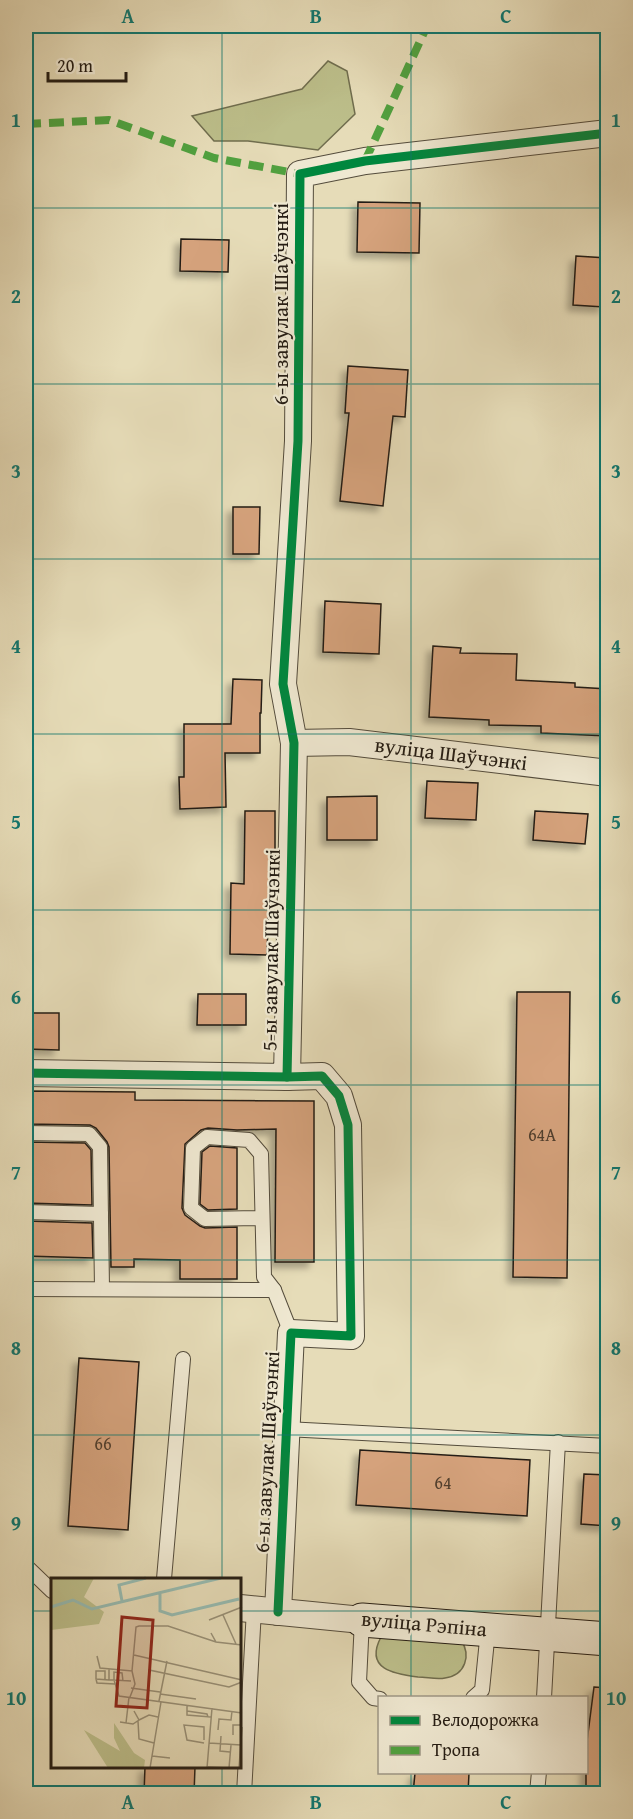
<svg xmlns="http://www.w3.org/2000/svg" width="633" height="1819" viewBox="0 0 633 1819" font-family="'Gentium Book Plus',serif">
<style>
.green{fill:#bcbe8a;stroke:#706d4e;stroke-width:1.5}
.building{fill:#d5a27c;stroke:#241c13;stroke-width:1.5;filter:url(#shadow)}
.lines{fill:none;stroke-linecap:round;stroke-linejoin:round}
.lane-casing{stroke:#544c3c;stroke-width:16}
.street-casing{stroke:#544c3c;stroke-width:28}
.secondary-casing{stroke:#241c13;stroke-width:35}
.lane{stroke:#efe8d1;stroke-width:14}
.street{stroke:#efe8d1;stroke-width:26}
.secondary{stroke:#efe8d1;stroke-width:33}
.quiet{stroke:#50a13f;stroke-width:8;stroke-dasharray:15 8;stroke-linecap:butt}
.cycleway-casing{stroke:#efe8d1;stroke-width:13}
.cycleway{stroke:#00873e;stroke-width:9}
.grid{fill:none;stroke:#0f766e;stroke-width:1.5;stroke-opacity:0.55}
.labels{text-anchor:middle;stroke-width:4.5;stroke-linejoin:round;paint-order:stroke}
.number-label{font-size:18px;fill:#503e2d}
.street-label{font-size:21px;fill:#241c13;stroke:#efe8d1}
.inset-river{fill:none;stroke:#96bbb1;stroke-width:3}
.inset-road{fill:none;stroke:#988f76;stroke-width:1.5}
.view{fill:#8f2418;fill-opacity:0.15;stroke:#8f2418;stroke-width:3}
.inset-edge{fill:none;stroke:#241c13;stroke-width:3}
.neatline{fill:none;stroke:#0f766e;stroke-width:2}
.grid-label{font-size:20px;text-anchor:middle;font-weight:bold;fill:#0f766e}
</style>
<defs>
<filter id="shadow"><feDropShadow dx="-5.5" dy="5.5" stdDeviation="3" flood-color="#0004"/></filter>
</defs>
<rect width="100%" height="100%" fill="#e6dcb8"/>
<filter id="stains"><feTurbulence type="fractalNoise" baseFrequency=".00333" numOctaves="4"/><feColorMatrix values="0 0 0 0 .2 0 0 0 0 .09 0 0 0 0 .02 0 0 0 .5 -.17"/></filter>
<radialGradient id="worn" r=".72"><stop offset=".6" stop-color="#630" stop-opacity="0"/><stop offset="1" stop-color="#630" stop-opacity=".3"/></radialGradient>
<!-- green -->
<g class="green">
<path d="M328,61L347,71L355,114L318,150L248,141H214L192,116L302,89Z"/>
<path d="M381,1637L461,1640C471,1655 466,1675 445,1678C437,1680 427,1677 418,1677C394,1674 364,1669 381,1637Z"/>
</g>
<!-- building -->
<g class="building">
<path d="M358,202L420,203L419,253L357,252Z"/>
<path d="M181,239L229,240L228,272L180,271Z"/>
<path d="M576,256L607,258L604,307L573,305Z"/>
<path d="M348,366L408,370L405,417L393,416L383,506L340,501L349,413H345Z"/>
<path d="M233,507H260L259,554H233Z"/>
<path d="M325,601L381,604L379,654L323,652Z"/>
<path d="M433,646L461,648L460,653L517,654L516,680L575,683V687L608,689V736L541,733V726L489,725V720L429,717Z"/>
<path d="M233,679L262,680L261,713H260V753H225L226,807L180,809L179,777H184V724H231Z"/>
<path d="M427,781L478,783L476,820L425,818Z"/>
<path d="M377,796V840H327V797Z"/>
<path d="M245,811H275V859H270L267,955L230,954L231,883L244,884Z"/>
<path d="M535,811L588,814L585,844L533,840Z"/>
<path d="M517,992H570L567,1278L513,1277Z"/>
<path d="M198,994H246V1025H197Z"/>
<path d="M26,1013H59V1050L26,1049Z"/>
<path d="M26,1091L135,1092V1100L314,1101V1262H275L276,1129L237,1130L208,1128L201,1130L185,1144L182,1208L185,1215L200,1226L205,1228L237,1227V1279H180V1260L134,1259V1267H111L109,1147L107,1142L96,1128L90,1125L26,1124Z"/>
<path d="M26,1142L85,1143L91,1150L92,1205L26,1203Z"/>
<path d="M210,1146L237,1148V1209L208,1210L200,1204L202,1152Z"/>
<path d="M26,1221L92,1223L93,1258L26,1256Z"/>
<path d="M79,1358L139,1362L128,1530L68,1526Z"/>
<path d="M360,1450L530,1460L527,1516L356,1505Z"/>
<path d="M584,1474L608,1475V1526L581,1524Z"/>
<path d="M594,1687L608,1688V1792L586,1789V1749Z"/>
<path d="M145,1767H195L194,1794H144Z"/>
<path d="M415,1773H469L468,1794H413Z"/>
</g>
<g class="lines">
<!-- lane casing -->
<g class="lane-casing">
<g id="lane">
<path d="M26,1133L89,1134L100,1147L102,1289"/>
<path d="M26,1212L101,1214"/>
<path d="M262,1218L205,1219L191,1208L193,1148L207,1137L249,1140L261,1154L264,1277L274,1290L291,1333"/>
<path d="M26,1289L274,1290"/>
<path d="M286,1429L608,1446"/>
<path d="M26,1566L52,1591"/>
<path d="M164,1579L183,1359"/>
<path d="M362,1620L359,1682L373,1698L380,1699"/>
<path d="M473,1698L482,1690L488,1630"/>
<path d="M544,1698L558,1442"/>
<path d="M537,1793L539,1772"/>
<path d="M244,1794L254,1609"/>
</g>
</g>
<!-- street casing -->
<g class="street-casing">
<g id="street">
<path d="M294,743L349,742L608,773"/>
<path d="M26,1073L287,1077L294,743L283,684L298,441L300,174L365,161L608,133"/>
<path d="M240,1608L362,1620"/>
<path d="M278,1612L291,1333L351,1336L348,1125L339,1096L322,1076L287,1077"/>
</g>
</g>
<!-- secondary casing -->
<g class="secondary-casing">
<path id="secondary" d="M362,1620L608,1639"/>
</g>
<!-- lane -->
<use href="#lane" class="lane"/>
<!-- street -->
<use href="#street" class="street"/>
<!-- secondary -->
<use href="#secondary" class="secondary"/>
<!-- quiet -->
<g class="quiet">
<path d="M26,124L109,120L214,158L300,174"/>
<path d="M365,161L427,26"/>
</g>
<!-- cycleway casing -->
<g class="cycleway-casing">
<g id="cycleway">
<path d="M26,1073L287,1077L294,743L283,684L298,441L300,174L365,161L608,133"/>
<path d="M278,1612L291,1333L351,1336L348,1125L339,1096L322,1076L287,1077"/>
</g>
</g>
<!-- cycleway -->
<use href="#cycleway" class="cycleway"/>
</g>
<!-- grid -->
<path class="grid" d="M222,26V1579M411,26V1698M26,208H608M26,384H608M26,559H608M26,734H608M26,910H608M26,1085H608M26,1260H608M26,1435H608M26,1611H52M240,1611H608M222,1766V1794M411,1772V1794"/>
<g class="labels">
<!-- number labels -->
<g class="number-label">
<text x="542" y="1141">64А</text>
<text x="103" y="1450">66</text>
<text x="443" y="1489">64</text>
</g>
<!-- street labels -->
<g class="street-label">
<text transform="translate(281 304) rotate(-90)" y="7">6-ы завулак Шаўчэнкі</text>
<text transform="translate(451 754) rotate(7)" y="7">вуліца Шаўчэнкі</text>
<text transform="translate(271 950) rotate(-89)" y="7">5-ы завулак Шаўчэнкі</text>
<text transform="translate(267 1452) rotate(-87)" y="7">6-ы завулак Шаўчэнкі</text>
<text transform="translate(424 1624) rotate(5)" y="7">вуліца Рэпіна</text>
</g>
</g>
<!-- overview -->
<g transform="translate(51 1578)">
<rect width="190" height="190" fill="#e6dcb8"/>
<path d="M0,0H43L33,19L53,34L48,46L0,52ZM63,145L83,175L94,182L93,190H57L33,152L69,173L63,160Z" fill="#bcbe8a"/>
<path class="inset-river" d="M109,16V33L121,37L188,21M71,23L68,7L95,0M0,29L22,22L41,31L170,0"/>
<path class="inset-road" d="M172,37L185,66M158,42L191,29M160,55L165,64L191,67M83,77L191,102M46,78L49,90L81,93L85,49L88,48H117L165,64M58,91V102H63L68,118L191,135M45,101L46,105L64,106M54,101V93H45V101L58,102M72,103L71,95L63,94V102L80,103M80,110L109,114M97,112L98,92L178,109L191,104M109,116L145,121M79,119L84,106L81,93M108,123L116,83M136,127V137L160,139M136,133L156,136L157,139M88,142L98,137L107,139M87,143L88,161L103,165M69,144L82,146L88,142L83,133M75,145L78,119M167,152L168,141L180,142L181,133M182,157V147H191M170,158L169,173L179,174M153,165L136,162L133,147L153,149V162M158,165L190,167M101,178L119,180M157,189L178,190L180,167M99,190L110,124M156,190L161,130M188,190L191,149"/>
<path class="view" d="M71,39L102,42L96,130L65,128Z"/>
<rect width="190" height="190" class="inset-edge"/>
</g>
<!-- margin -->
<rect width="633" height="1819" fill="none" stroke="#e6dcb8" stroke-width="66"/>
<!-- legend -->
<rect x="378" y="1696" width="210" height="78" fill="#efe8d1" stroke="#9e9685" stroke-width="1.5"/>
<rect x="390" y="1716" width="30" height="9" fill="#00873e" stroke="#9e9685" stroke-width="1.5"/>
<text x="432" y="1726" font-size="18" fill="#241c13">Велодорожка</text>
<rect x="390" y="1746" width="30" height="9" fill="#50a13f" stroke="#9e9685" stroke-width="1.5"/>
<text x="432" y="1756" font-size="18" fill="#241c13">Тропа</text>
<!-- scale -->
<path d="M48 72v9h78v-9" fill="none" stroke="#241c13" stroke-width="3"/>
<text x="57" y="72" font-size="18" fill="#241c13" stroke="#efe8d1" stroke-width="4.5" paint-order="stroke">20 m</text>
<rect x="33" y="33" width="567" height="1753" class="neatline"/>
<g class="grid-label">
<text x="128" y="23">A</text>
<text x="316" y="23">B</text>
<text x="506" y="23">C</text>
<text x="16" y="127">1</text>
<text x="616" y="127">1</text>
<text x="16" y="303">2</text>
<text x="616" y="303">2</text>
<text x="16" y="478">3</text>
<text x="616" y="478">3</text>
<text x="16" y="653">4</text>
<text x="616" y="653">4</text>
<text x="16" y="829">5</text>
<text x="616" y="829">5</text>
<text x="16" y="1004">6</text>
<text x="616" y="1004">6</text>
<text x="16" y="1179">7</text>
<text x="616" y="1179">7</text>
<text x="16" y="1355">8</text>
<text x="616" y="1355">8</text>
<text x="16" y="1530">9</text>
<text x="616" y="1530">9</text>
<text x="16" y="1705">10</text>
<text x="616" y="1705">10</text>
<text x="128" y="1809">A</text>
<text x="316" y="1809">B</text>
<text x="506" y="1809">C</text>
</g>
<rect width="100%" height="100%" filter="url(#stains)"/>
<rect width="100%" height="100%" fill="url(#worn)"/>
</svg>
